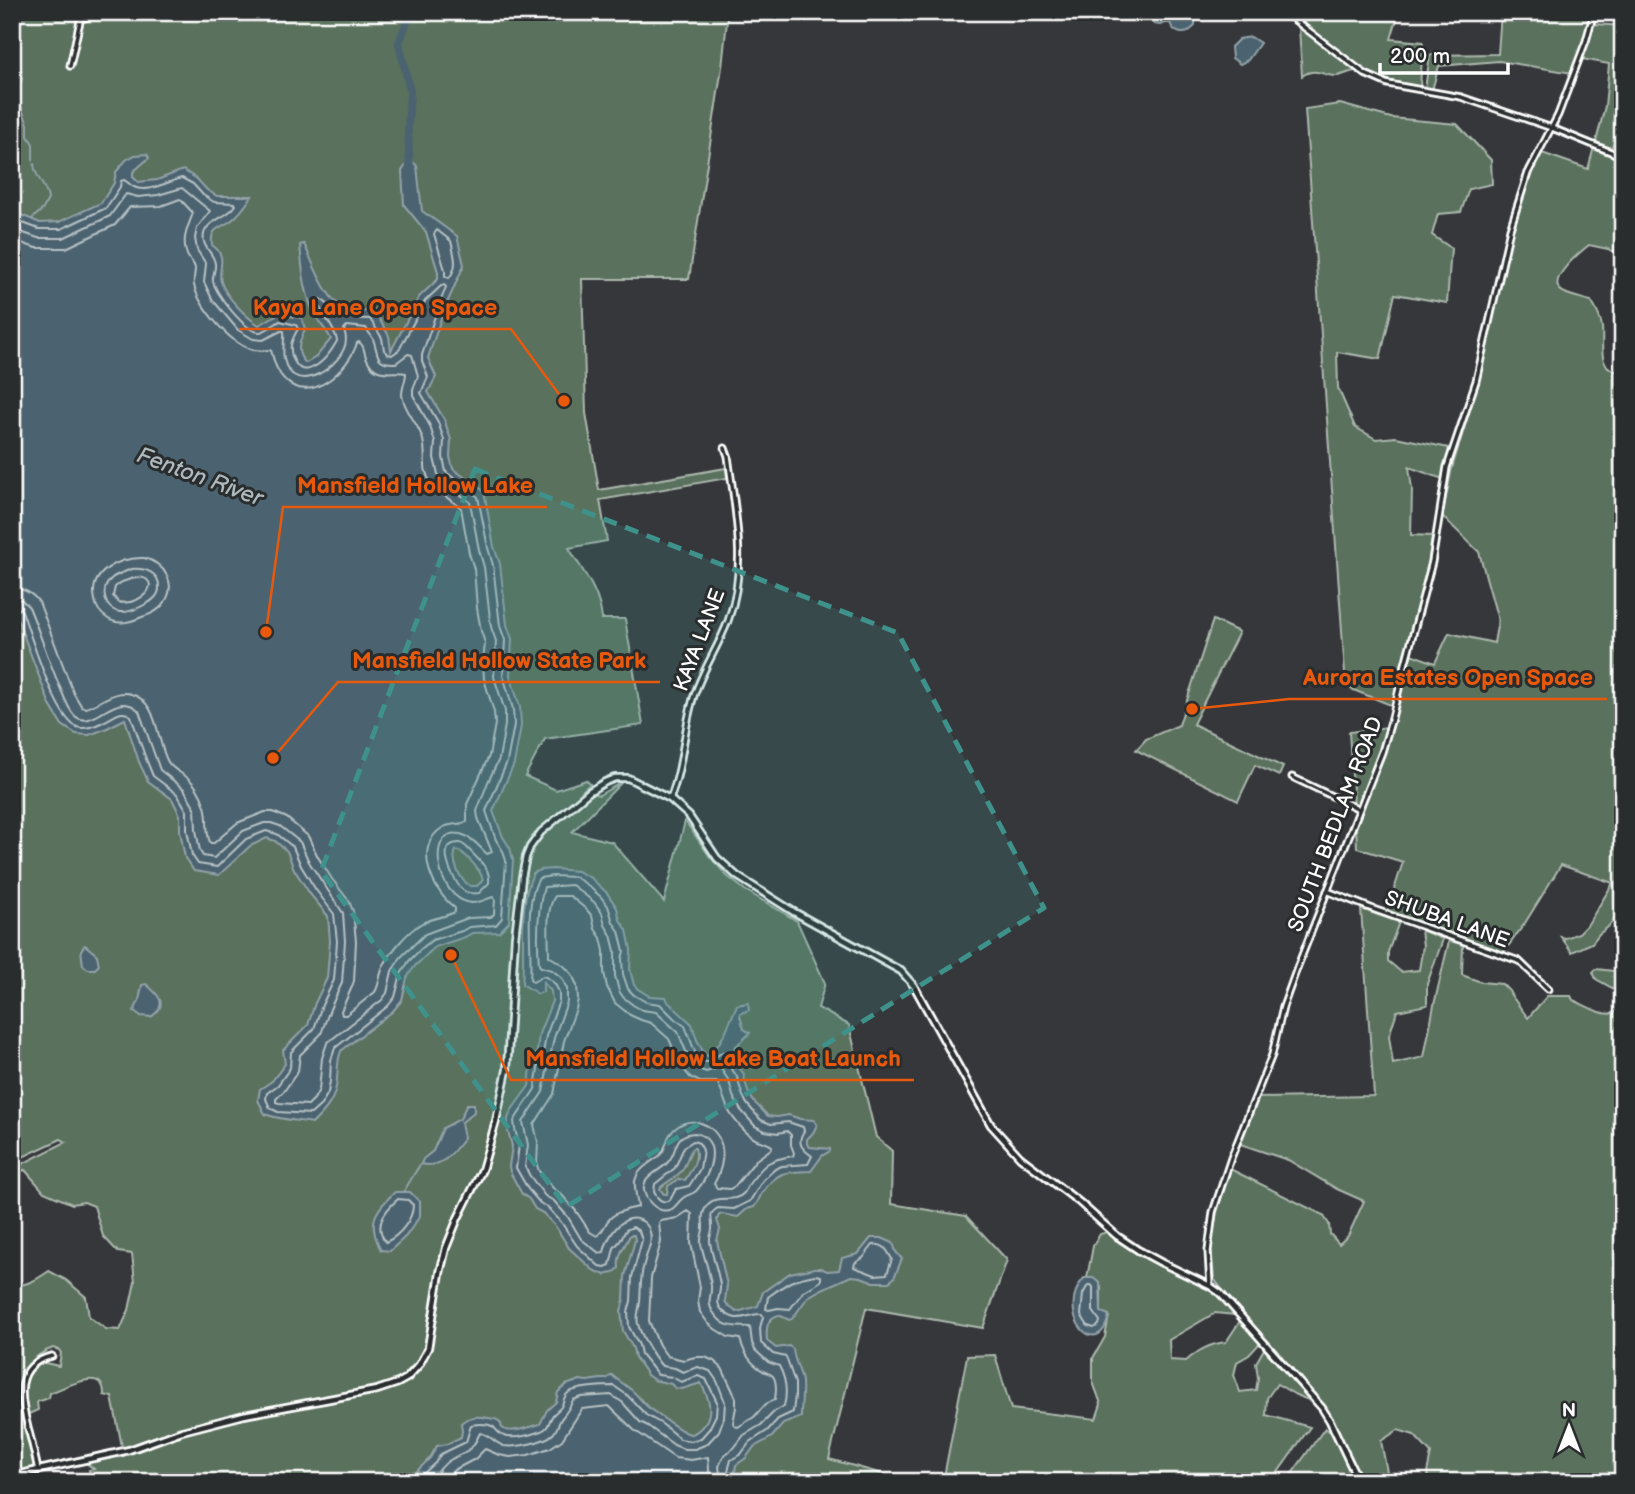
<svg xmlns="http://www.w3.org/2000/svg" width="1635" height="1494" viewBox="0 0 1635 1494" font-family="'Balsamiq Sans',sans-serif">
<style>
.green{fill:#5a715d;stroke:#acb8ae;stroke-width:2}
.water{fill:#4b646f;stroke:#93a2a9;stroke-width:2;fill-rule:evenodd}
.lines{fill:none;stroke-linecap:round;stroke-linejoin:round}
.shore{stroke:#b7c1c5;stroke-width:2}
.stream{stroke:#93a2a9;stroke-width:2}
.river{stroke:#4b646f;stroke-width:8}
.minor-casing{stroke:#fff;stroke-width:9}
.tertiary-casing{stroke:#fff;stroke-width:10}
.minor{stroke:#2a2d2e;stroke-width:3.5}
.tertiary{stroke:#2a2d2e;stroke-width:4.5}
.marked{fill:#3f918b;fill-opacity:0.2;stroke:#3f918b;stroke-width:5;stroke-dasharray:14 9;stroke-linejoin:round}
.labels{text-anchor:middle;stroke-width:6;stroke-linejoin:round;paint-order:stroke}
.street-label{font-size:21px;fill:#fff;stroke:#2a2d2e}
.water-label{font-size:23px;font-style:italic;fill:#aeb9be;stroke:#2a2d2e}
.leader{fill:none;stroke:#e8590c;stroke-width:2.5}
.callout-dot{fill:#e8590c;stroke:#2a2d2e;stroke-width:2.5}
.callout-label{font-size:23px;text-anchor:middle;font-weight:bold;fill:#e8590c;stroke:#2a2d2e;stroke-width:6;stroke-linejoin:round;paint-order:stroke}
</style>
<rect width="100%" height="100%" fill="#36373b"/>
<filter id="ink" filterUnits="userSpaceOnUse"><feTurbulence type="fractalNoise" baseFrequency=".0143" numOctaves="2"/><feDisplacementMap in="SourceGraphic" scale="14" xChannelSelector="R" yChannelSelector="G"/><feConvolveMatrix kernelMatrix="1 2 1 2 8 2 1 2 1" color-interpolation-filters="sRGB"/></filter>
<g filter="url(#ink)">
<!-- green -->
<g class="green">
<path d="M12,12H728L722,67L689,279H582L586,413L599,490L726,468L727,478L600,500L607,541L569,548C583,572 599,590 602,619H625L643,725L545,739L525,776L556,790L586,780L590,784L582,791L599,795L622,782L572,832L612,842L664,902L685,821L710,857L727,876L745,890L797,921L825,983L818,1008L849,1025L876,1137L892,1151L891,1204L966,1216L1007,1260L983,1328L866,1308L829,1459L911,1482H91L89,1470L94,1469L86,1463L124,1456L112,1397L104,1395C105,1365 64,1388 50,1393L49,1398L37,1402L38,1410L29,1414C22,1393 23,1381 36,1363C44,1361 51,1365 59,1366L61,1353L59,1350L53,1348C0,1367 24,1425 34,1464L32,1469L21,1472L12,1402V1286C28,1285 36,1280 49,1271L66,1280L86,1297L89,1317L106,1329L120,1330L129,1310L135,1282L132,1254L118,1252L103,1236L94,1206L84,1202L72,1204L44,1192L25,1170L12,1174V1169L66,1142L61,1139L12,1162Z"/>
<path d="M1304,12H1399L1391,39L1423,42L1420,87L1377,78L1362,69L1298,21Z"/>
<path d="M1501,12H1592L1584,40L1572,73L1499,61L1439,66L1432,90L1425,89L1430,55L1498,54Z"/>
<path d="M1594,24L1623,26V127L1611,148L1596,142L1605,106L1609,64L1582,59Z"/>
<path d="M1299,27L1355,71C1349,72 1343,75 1337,76C1324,77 1317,66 1302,76Z"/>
<path d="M1340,104L1391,118L1457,124L1491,160L1492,184L1469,189L1461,212L1438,214L1432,235L1451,248L1447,303L1395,294L1380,359L1337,352L1338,388L1355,427L1376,439L1396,437L1449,448L1443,479L1409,467L1412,489L1411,535L1432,536L1428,565L1393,706L1346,687L1305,109Z"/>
<path d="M1594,147L1623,159V256L1608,249L1589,245C1580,252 1550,277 1559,289C1565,296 1582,298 1591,301C1596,309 1601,318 1602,327C1604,346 1595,371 1623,372V907L1608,927L1599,934L1592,943L1572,952L1561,937L1566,938L1579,933L1588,924L1613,883L1561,865L1525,923L1504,952L1387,912L1403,862L1357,848L1356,827L1386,750L1411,654L1435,663L1449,633L1494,643L1498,620L1479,552L1442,516L1452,468L1480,377L1515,221L1532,172L1542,153L1588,169Z"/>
<path d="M1213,620L1239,632L1193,724L1283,767L1279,776L1255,765L1238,801L1136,750L1146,739L1179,725Z"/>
<path d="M1388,727L1358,806L1354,805L1349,732Z"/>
<path d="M1361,909L1399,922L1388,952V961L1401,972L1419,970L1423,946L1421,930L1443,939L1427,984V1005L1397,1011L1389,1036L1393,1064L1424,1057L1434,1005L1449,941L1463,944L1462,975L1481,982L1502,984L1509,991L1511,995L1528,1018L1547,996H1571L1573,1000C1583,1004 1604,1017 1612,1013C1616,1012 1619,1009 1623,1008V1482H1430L1427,1473L1431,1453L1414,1435L1398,1430L1381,1441L1389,1482H1361L1331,1417L1323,1405L1233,1303L1214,1279L1211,1246L1217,1212L1230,1169L1323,1215L1329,1224L1330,1234L1339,1244L1348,1236L1364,1201L1337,1189L1288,1160L1240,1144L1258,1098L1374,1096Z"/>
<path d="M1596,969L1614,971L1623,969V994L1596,979L1593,972Z"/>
<path d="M1107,1232L1143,1257L1201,1284L1220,1298L1235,1315L1215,1313L1169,1340L1170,1360L1186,1361C1199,1350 1209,1344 1226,1342L1240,1321L1260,1343L1249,1355L1237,1362L1234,1375L1240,1392L1256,1390L1258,1378L1256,1363L1264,1349L1311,1401L1296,1395L1277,1384L1267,1398L1266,1415L1310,1427L1271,1482H943L967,1356L995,1355L1011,1409L1096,1419L1101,1404L1093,1382V1358L1105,1337L1109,1316L1101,1313V1287L1093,1278H1087L1093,1246L1100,1234Z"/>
<path d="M1325,1428L1333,1434L1354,1482H1286Z"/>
</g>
<!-- water -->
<g class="water">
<path d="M1151,12H1187L1195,18V26L1188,32C1180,35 1173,31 1170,23H1166L1160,25L1154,24L1147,16Z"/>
<path d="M1251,37L1260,43L1248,60L1240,64L1232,58L1231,47L1239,39Z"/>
<path d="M147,154L149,158L133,172V177L138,182L157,180L183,170L197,179L207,190L217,196H252C246,205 241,213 232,220C220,229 210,227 212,245C229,257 217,268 221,282C226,297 246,317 259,325L278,314L302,318L305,329C300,341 294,353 306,363L316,357L331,339C326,329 317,321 313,311C304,290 302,268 300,245L304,244C313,262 326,302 346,309C355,313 364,311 374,310L389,336L391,351L419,297L438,279V272L426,232L404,205L402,171L410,159L417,166L422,211L457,236L464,265L443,312L428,358L436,377L428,392L444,419L451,440L450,457L453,469L484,491L494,547L500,564L507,625L512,639L510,675L520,707L521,726L514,764L493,811L503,837L510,848L513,860L509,922L499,932L472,933L465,937L435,947L415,966L410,973L407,978L402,1000L393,1011L341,1051C337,1061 338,1069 337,1079C336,1099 326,1110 313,1123C296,1120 280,1120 265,1114L258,1100L260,1089L272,1081L285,1064L283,1050L308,1025L315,1003L327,978L330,941L328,916L310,894L294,869L287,851L275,841L267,838L250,846L219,875L194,871L185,858L180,831V815L172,799L148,781L139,762L125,719L105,729L89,735L76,734L62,725L50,705L12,605V211L40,223L59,222L101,203L114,183L116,172L126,160L135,155ZM456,850C464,852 464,855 470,860C476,867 480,870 483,880L477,886H470C459,879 451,861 456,850Z"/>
<path d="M553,869L577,871L591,878L607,893L617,908L620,920L627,930L631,950L630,970L634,985L638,989L649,996L666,997L668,1002L692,1024L697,1040L705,1055L708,1056C723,1043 729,1023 737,1005L748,1003L749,1010L741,1013L740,1016L744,1029L750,1033L749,1034L735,1047L734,1053L736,1063L743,1073L748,1092L754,1102L768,1116L777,1117L789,1115L800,1119L814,1120L817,1125L813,1133L807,1139V1144L810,1147L830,1149V1151L822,1156L811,1171C786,1172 778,1170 762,1193C759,1198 758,1203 754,1207L747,1209L738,1217L722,1214L719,1215L717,1220L720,1229L717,1241L727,1285L725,1301L728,1306L737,1312L758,1306L763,1292L790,1273L815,1268H821L827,1271L839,1270L842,1258L858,1254L871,1238H882L893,1243L896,1252L902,1259L894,1278L889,1282H874L861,1277L851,1276L822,1289L808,1297L792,1319L789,1320L779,1315C766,1318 766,1330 767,1341L776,1348L789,1346L793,1349C794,1362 801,1371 802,1382C803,1394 801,1405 801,1417L783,1424L772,1437L754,1447L746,1458L736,1465L735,1472L738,1482H415L416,1472L430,1458L437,1446L447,1444L461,1437L462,1431L461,1423C469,1416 477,1416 488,1418C492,1419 495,1418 499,1421C505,1427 497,1426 506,1430C515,1433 532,1426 540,1424L547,1410L556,1402L558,1392L566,1385L580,1380L587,1381L601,1379H606L612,1375C617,1380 624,1384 629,1388C637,1394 642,1402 649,1408C654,1412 686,1435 691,1434C697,1433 704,1425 707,1420C713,1407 707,1395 701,1383L682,1389L675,1388L671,1384L654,1380L647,1375L635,1357L633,1348L623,1331L621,1311L624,1300L625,1276L635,1240L634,1235H630C625,1247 617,1254 619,1268L616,1271L605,1275L593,1270L569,1248L556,1227L543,1213L535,1209L529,1199L522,1194L510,1172L509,1166L512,1146L508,1131V1119L511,1111L529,1086L531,1067L537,1052L539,1034L552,1001L551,991L543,982V992L538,994L522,984C526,947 517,910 533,873L541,870ZM693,1148H695C699,1160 691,1171 685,1180L679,1179L668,1186L667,1194H664L660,1189L661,1187C668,1181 678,1177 683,1169C687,1162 688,1154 693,1148Z"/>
<path d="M85,945L97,955L99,965L95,969H88L83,965L81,950Z"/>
<path d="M146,984C159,995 169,1005 151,1017L141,1016L134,1011L139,1001L142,985Z"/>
<path d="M467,1104H474V1112L461,1123L464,1138C453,1153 442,1169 421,1164L423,1159L433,1151L443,1128L460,1119Z"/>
<path d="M395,1192H410L420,1202V1216L406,1236L390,1251L381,1250C367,1223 374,1211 395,1192Z"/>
<path d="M1084,1278H1093L1100,1283L1101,1312L1109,1315C1099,1364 1053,1314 1084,1278Z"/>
</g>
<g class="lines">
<!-- shore -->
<g class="shore">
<path d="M12,219L39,229H61L106,208L120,187L121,181L124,180C128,182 130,185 134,187C147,194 169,181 182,178L193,184L203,195L214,202L234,203L236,205C228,218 208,219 204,234C201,248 214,252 215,264C216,270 212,275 213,281C215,293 246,333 260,332C267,331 274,324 280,321L296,325L298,329C295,334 292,340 291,345C290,355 296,373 309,369C322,365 331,352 337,341C335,326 322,317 318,303L320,299C328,302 331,310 339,315C348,320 361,318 370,319L382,338L384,350L388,354L392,355L399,350L425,301L441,286L444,285L446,287L437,310L422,355V361L428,377L421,393L438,422L444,440L443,457L446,472L478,497L488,548L493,565L500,626L505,640L503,675L513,709L514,725L507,762L486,811L496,840L503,851L506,861L502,918L496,925L469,927L462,931L432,940L421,949L409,961L401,974L395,997L388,1006L335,1048L331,1060L330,1081L328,1093L321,1105L311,1114L278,1112L270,1108L266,1099L267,1093L278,1085L290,1068L291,1052L314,1029L322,1005L334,980L337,941L334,914L316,890L301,866L293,847L277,834L266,831L246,839L217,867L198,864L192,855L187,830V811L177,794L153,776L146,759L131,716C121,708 113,718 103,722C95,726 85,730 77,727C55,718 31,635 22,611L18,608L12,607"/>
<path d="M12,229L38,238H63L110,216L126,194L138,197L158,195L182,188L210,211L197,228L195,238L197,250L206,264L204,282L212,299L238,330L253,339L263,340L281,331H284C285,340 282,349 284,359C293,400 345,365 346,340C346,336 345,333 344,329L347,326L366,328C368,332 371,335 373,339C379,354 374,364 396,363L408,354L412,355L418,376L413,389V395L430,426L435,442L434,458L438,474L443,481L470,502L479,550L484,567L491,627L496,641L494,677L505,711V725L499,759L488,782L477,811L478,818L492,852L487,854C480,848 475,840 466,836C424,819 434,900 472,903C480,903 486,899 493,897L495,900L494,914L491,917L468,918L425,934L401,957L392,971L387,993L382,1000L327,1043L322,1058L319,1090L314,1099L308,1105L279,1103L276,1102V1099L285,1090L298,1071L300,1055L321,1034L330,1009L342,983L345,941L343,913L309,862L300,842L280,826L271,823H264L243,831L214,858L203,856L200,851L196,830L195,808L184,789L160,770L139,711C116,687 93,734 74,715C67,707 63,694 59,685C48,659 40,633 29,607L22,600L12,598"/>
<path d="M437,230L451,241C454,255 459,266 449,278L445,276V270L434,234Z"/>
<path d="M12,240L36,248H66L115,225L130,207L161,206L180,199L193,213C188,227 181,239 187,255C189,260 195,263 195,269C195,274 193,279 194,285C199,307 229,342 250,349C257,352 265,350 271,350C274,361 276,371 285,380C311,406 349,369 357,343L359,342C365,346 363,350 366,357C375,379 390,370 406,373C406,380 402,387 402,395C404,411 419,424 423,440C427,455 421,469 431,483C438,494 452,500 461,508L469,553L474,569L477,608L481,631L485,643L483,662L484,679L494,712L495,724L489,756L467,804V822C459,825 450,823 442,828C412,847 433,892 455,908V912C445,917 432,918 422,923C407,932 392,950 384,965C379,974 380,984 375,992L346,1015H342L341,1011L351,989L354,981L356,941L353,911L349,901L332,879L318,857L308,836L287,818L273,812H265L237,823L214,843H210C205,830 209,818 205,806C202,797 196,785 189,779C182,773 172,769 168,762C156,741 159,701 131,694C115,689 101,703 86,708L82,707L74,694L39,602C32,593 24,588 12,588"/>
<path d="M144,558C164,563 178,584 164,603C159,611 151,614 142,617C130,622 118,626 107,618C101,614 96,608 95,600C88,572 120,557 144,558Z"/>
<path d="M132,569C144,568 160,572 159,588C159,595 153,601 146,604C139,608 129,613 120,612C104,610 99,589 112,578C117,574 125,572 132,569Z"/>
<path d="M134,578C141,577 148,577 150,585C148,598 129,605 118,602L113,596L115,587L122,582Z"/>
<path d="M461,843C468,847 470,851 475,856C484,865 490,870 489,883L479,893C462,896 458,885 451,872C446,860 441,842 461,843Z"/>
<path d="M555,896H570L586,909L592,916L595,929L601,938L604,951V972L607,987L615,1003L630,1015L641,1020L651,1023L669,1039L681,1066L690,1077L700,1082H717C723,1091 724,1103 730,1113C735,1121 748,1136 757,1140C763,1142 768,1143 772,1146L771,1149L756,1160L735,1186L730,1189L717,1188L714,1184C720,1174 724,1159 722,1148C719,1127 695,1114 677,1127C665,1136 668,1145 661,1154C658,1158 651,1161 648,1164C628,1178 636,1189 638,1207C626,1210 615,1211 607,1222C604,1228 602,1232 597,1236L590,1232L576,1211L561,1194L553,1188L539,1171L537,1165L538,1142L534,1125L554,1094L564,1041L576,1009L578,999L577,986L572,974L563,965L549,956C549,937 545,911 555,896Z"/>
<path d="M695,1133C723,1139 711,1175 697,1190C693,1195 687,1194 683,1198C675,1204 675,1213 661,1210C655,1208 651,1204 648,1200C634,1178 658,1174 668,1162C679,1150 672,1134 695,1133Z"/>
<path d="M693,1141L699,1143L703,1150L700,1169L689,1186L676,1189L670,1200C662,1204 658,1199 654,1192L655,1184L675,1168L684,1147Z"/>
<path d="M398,1199L408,1200L413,1205C413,1220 399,1236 386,1242C373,1226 384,1211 398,1199Z"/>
<path d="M688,1211L692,1214L691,1243L700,1287L698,1301L700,1312L708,1323L715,1329L728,1337L740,1339C744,1353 750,1363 763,1371C767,1373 770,1373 773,1376C777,1382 776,1393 775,1399L766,1404L754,1417L738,1427L735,1426L733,1423L736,1407V1398L722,1368L714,1361L705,1357H695L684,1360L667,1356L659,1345L649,1321L651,1278L661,1242L659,1223L661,1221L677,1218Z"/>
<path d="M873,1245C885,1243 887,1251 892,1259L887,1274L875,1275L854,1267L855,1263L863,1258Z"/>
<path d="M815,1275L821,1276V1281L803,1292L790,1309L778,1308L769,1310L766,1309L768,1297C787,1283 792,1279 815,1275Z"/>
<path d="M1088,1285H1091L1093,1287V1311L1100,1321L1099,1325L1094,1328L1088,1326L1081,1315L1083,1294Z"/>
<path d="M421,1482L422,1475L435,1463L441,1454L466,1442L471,1425C477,1424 486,1423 492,1426C496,1428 498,1434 504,1436C515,1440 530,1435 541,1431C550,1428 548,1421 553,1415C555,1412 559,1410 561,1407C564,1402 563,1397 568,1393C576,1387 603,1386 614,1386L627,1395L646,1415L662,1424L680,1439L691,1441L701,1438L709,1429L716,1415L717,1402L706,1379L698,1376L681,1382L672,1377L658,1375L641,1354L639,1345L629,1327L628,1312L631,1301L632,1277L642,1240L639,1231L633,1227L626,1230L620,1241L614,1248L610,1265L605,1267L599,1266L577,1246L561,1222L548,1208L540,1203L528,1189L516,1168L519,1145L515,1129L514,1121L535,1089L538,1068L543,1053L546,1036L559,1001V992L555,984L548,978L543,976L533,982L530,979C533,949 523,905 539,878L553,876L575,877L586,884L601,897L608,906L613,922L619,931L624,951L622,959L623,974L628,989L634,995L646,1002L660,1004L675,1019L685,1026L697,1057L702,1062H710L722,1052H726L730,1066L737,1077L742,1094L747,1104L761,1120L771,1124L788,1122L803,1127L804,1131C796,1143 802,1149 812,1156L808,1164L782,1166L775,1169L763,1180L750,1201L734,1209L718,1208C708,1214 712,1217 712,1226C713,1232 709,1236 710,1242C712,1257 718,1270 720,1285C721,1295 714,1302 722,1310C738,1326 746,1313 762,1314L763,1317L760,1328L761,1343L773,1354L786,1357L795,1383V1396L793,1412L778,1419L767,1431L750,1442L741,1454L731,1460L728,1471L730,1482"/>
<path d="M430,1482C435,1475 443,1464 450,1460C468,1449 470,1454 480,1433C490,1434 494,1443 504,1446C515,1448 545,1442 553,1434C557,1430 558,1424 561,1419C566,1413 570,1408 573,1400L581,1397L611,1395L622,1402L640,1422L648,1426L674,1445L684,1449H695L707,1444L719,1431L724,1417L725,1402L717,1381L710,1371L698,1367L683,1372L675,1368L662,1366C654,1357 641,1336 638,1324C636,1316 639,1310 640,1302C641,1289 640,1277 644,1264C646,1254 653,1243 650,1232C649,1227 645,1222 640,1220C622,1212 607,1238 604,1252L599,1253L581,1239L568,1217L554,1201L545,1196L530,1176L525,1167L528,1145L523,1122L543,1092L554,1038L567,1002V989L562,978L552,970L541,967L539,965C537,939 537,911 544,887L572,885L594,902L602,913L605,925L611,935L615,951V976L619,991L623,997L633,1005L642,1010L656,1012L678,1032L690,1061L696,1068L706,1072L718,1068L721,1069L729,1081L733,1096L740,1109L755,1126L765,1131L778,1133L787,1131L791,1135V1145L794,1153L793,1156C767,1160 765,1163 749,1184C747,1187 746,1190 744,1193C733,1205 715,1192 706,1207C701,1215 703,1220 703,1228C703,1234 700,1238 701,1244C704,1258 710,1272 711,1286C712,1296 706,1302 713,1312C724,1329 734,1326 750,1327L752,1343L755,1350L768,1362L779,1366C786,1379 788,1391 784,1406L774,1412L761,1425L744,1435L734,1448L724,1455L719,1466L721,1482"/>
<path d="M444,1482L454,1470L475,1459L485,1449L499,1455L510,1457L528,1455L550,1448L562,1440L582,1409L609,1406L634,1430L675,1458L691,1460L708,1457L710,1482"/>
</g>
<!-- stream -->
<g class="stream">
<path d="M12,44L20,68L22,79L18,88V97L23,112L28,124V136L33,144V160"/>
<path d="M32,219L43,209L48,199C46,185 35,178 34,164"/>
<path d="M403,1192C410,1183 414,1172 421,1164"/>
</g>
<!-- river -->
<path class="river" d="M410,170L408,129L410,91L399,43L406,24L412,12"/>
<!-- minor casing -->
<g class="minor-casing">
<g id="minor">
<path d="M1284,12L1365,74L1388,84L1461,97L1552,128L1623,157"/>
<path d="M81,19L106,12"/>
<path d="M70,66L82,12"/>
<path d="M1292,777L1359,809"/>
<path d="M670,799C683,767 683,732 693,699C701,672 718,648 728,621C748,568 735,510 728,456L725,448"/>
<path d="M1327,891L1373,909L1519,961L1548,989"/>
<path d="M1210,1286L1208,1251L1213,1212L1231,1158L1272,1055L1283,1007L1297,968L1382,752L1392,718L1402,676L1432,562L1447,467L1476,381L1510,229L1528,173L1558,115L1586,41L1594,12"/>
<path d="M38,1470C35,1456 32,1442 28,1428C21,1398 13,1365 52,1356"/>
</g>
</g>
<!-- tertiary casing -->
<g class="tertiary-casing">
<path id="tertiary" d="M12,1476L129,1450L182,1431L244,1415L377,1390L398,1383L407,1378L419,1365L428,1348L440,1273L446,1248L458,1218L482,1170L496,1121L507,1070L515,937L522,877L526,857L530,847L541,832L590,791L605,782L615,778H628L670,799L689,816L717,858L737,876L794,912L901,971L914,986L991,1125L1020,1157L1079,1202L1117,1236L1138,1250L1162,1263L1210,1286L1220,1293L1322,1408L1330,1421L1359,1482"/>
</g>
<!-- minor -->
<use href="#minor" class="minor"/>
<!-- tertiary -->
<use href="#tertiary" class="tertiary"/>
</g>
</g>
<!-- marked area -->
<path class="marked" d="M475,469L898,633L1044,908L566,1207L321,871Z"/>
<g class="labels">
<!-- street labels -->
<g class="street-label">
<text transform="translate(699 640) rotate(-69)" y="7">KAYA LANE</text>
<text transform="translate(1335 824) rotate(-69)" y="7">SOUTH BEDLAM ROAD</text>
<text transform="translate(1447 919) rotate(20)" y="7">SHUBA LANE</text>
</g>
<!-- water labels -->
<g class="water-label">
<text transform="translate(200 476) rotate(20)" y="8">Fenton River</text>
</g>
</g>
<!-- callouts -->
<path class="leader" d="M564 401L511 329H239M266 632L283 507H547M273 758L338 682H660M1192 709L1289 699H1607M451 955L511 1080H914"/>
<g class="callout-dot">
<circle cx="564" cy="401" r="7"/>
<circle cx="266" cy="632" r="7"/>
<circle cx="273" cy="758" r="7"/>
<circle cx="1192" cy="709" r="7"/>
<circle cx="451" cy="955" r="7"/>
</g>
<g class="callout-label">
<text x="375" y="315">Kaya Lane Open Space</text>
<text x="415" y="493">Mansfield Hollow Lake</text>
<text x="499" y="668">Mansfield Hollow State Park</text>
<text x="1448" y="685">Aurora Estates Open Space</text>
<text x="713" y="1066">Mansfield Hollow Lake Boat Launch</text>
</g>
<!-- margin -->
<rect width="1635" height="1494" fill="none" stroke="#2a2d2e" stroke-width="42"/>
<rect x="21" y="21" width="1593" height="1452" fill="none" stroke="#fff" stroke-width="2.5" filter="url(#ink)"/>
<!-- north arrow -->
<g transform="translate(1569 1427)" stroke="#2a2d2e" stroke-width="5" paint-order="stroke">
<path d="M0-5L12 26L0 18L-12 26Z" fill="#ffffff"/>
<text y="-10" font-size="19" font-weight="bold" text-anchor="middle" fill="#ffffff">N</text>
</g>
<!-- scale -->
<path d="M1380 63v10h128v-10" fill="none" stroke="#ffffff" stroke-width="3.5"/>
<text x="1390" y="63" font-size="21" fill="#ffffff" stroke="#2a2d2e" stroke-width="5" paint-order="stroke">200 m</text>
</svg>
